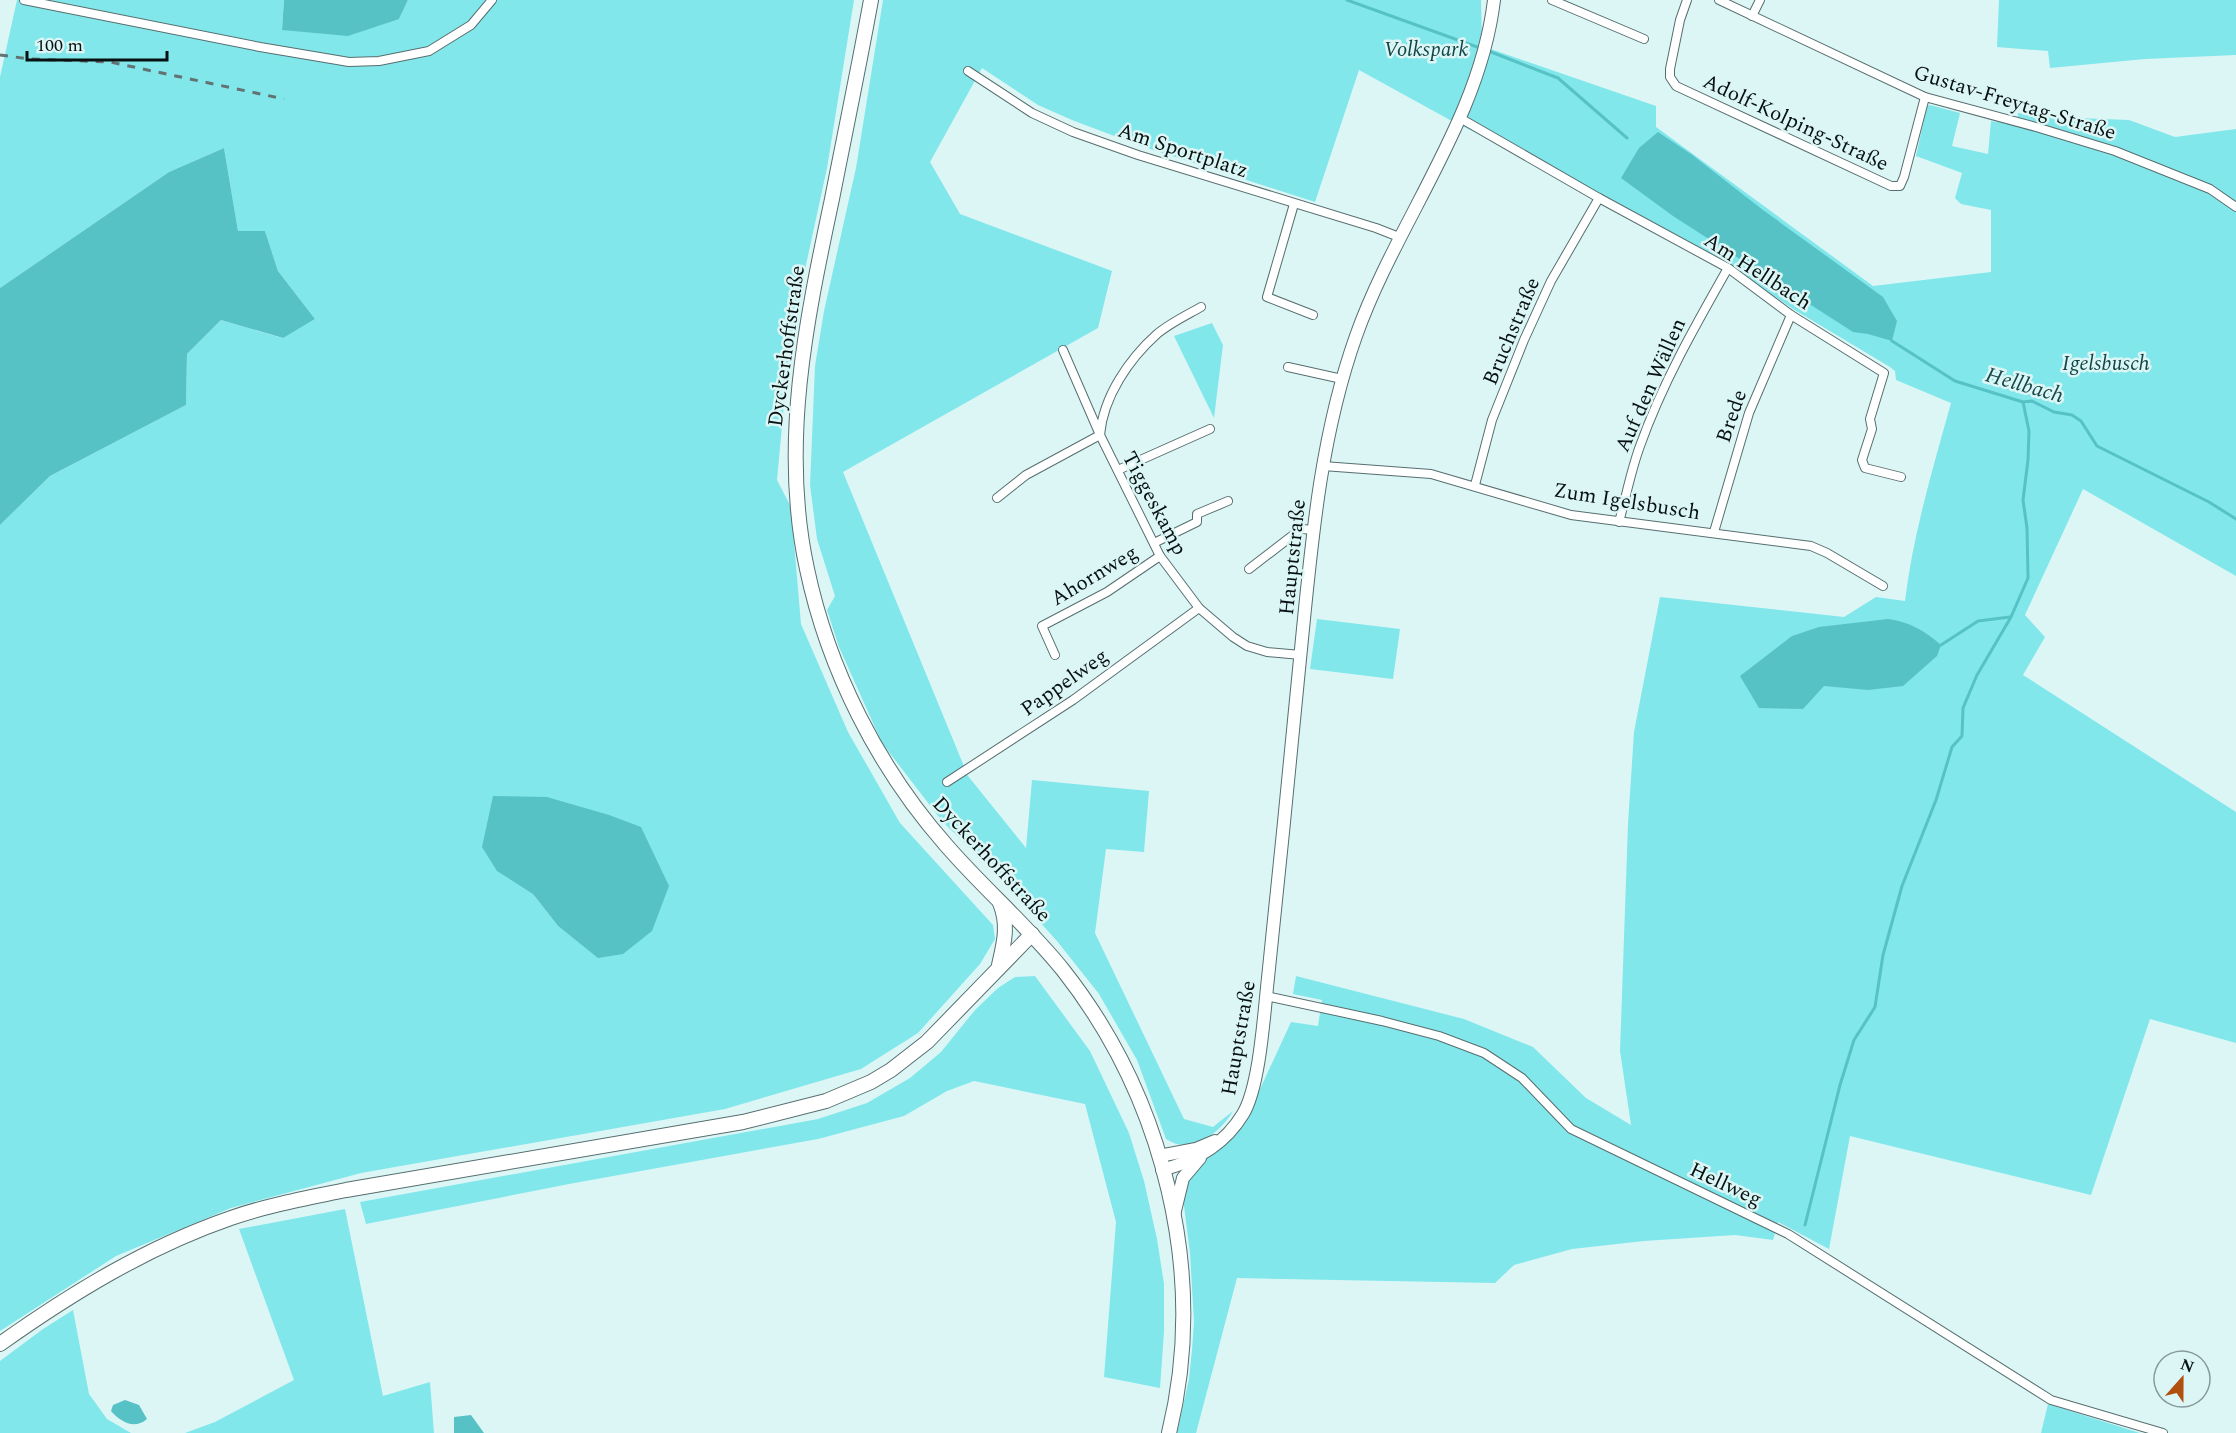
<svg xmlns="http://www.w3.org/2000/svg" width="2236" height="1433" viewBox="0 0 2236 1433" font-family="Spectral,serif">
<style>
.green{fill:#81e7eb;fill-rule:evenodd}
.water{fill:#56c2c6}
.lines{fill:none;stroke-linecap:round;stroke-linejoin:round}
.stream{stroke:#56c2c6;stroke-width:3}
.street-casing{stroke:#576e6f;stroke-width:10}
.secondary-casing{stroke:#576e6f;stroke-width:14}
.primary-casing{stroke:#576e6f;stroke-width:16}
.street{stroke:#fff;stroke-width:8}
.secondary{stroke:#fff;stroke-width:12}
.primary{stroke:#fff;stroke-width:14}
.rail{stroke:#637373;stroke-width:3;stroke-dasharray:8 8;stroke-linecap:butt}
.labels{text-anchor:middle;stroke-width:5;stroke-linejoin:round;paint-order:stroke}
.park-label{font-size:21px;font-style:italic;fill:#134546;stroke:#dcf6f6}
.street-label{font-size:21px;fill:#081111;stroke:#dcf6f6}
.water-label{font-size:22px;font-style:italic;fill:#18484a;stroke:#dcf6f6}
</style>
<rect width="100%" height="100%" fill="#dcf6f6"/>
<!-- green -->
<g class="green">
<path d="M17,0H284L282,30L399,19L408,0H854L827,168L796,311L786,383L777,480L791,507L801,624L848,732L900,823L993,925L995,939L980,964L918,1033L861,1069L725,1109L361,1173L231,1208L116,1256L0,1331V525L50,476L186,405L187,354L221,320L282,338L315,319L278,271L265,231H238L224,148L169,172L0,288V77ZM533,894L599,958L558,926Z"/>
<path d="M883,0H1481L1482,46L1656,106V127L1873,286L1991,272V210L1961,204L1955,198L1962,173L1916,156L1927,106L1930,105L1960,113L1952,146L1988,154L1991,121L2017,125L2018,113L2053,117L2129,120L2175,137L2236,129V576L2083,489L2025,615L2045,637L2023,675L2236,812V1043L2150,1019L2091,1195L1850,1136L1829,1249L1778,1222L1773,1240L1735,1235L1644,1241L1572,1249L1514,1265L1495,1283L1237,1278L1196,1433H1177L1189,1379L1192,1350L1194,1322L1190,1253L1183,1198L1192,1172L1248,1115L1291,1022L1318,1026L1322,1000L1293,994L1296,976L1464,1019L1533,1047L1586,1098L1631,1125L1620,1051L1628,824L1634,732L1660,597L1844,617L1876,597L1905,601C1913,534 1933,468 1951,403L1896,380L1895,371L1890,367L1793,309L1728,265L1609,199L1450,120L1359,70L1315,202L1138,145L1072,120L1038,105L982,68L930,162L960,214L1112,271L1098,328L843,472L968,776L1026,848L1032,780L1149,791L1144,852L1106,849L1095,933L1184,1119L1213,1127L1233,1111C1221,1132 1191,1156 1166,1139L1137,1060L1099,994L1057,941L999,877L942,821L882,743L839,647L827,610L835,596L817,539L810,485L815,366L824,311L856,168Z"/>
<path d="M1999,0H2236V55L2145,59L2050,68L2048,51L1997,47Z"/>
<path d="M1212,323L1223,345L1214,418L1174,336Z"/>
<path d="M1317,619L1400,629L1393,679L1310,669Z"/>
<path d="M1035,976L1090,1051L1129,1133L1144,1181L1157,1239L1164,1284V1332L1160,1388L1104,1377L1116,1222L1085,1104L974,1081L947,1091L904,1116L818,1139L569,1184L366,1224L360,1202L818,1119L867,1103L910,1078L941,1052L975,1010L998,988L1015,977Z"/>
<path d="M345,1209L383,1396L430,1382L434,1433H185L215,1422L294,1380L239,1229Z"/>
<path d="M73,1310L89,1394L107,1419L131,1433H0V1361L43,1329Z"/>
<path d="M2048,1404L2140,1433H2041Z"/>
</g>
<!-- water -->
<g class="water">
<path d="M284,0H408L399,19L348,36L282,30Z"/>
<path d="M1658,132L1691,154L1763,210L1883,297L1897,321L1892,341L1868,334L1853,332L1673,216L1621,178L1639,148Z"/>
<path d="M224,148L238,231H265L278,271L315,319L283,338L221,320L187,354L186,405L50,476L0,525V288L169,172Z"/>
<path d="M1888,619C1909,622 1924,630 1941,645L1937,656L1903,686L1868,690L1824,686L1803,709L1759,708L1740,676L1792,636L1819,627Z"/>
<path d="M493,796L547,797L609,815L641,827L669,886L652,931L623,954L598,958L558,926L533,894L497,871L482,847Z"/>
<path d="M125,1400L139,1405L147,1419C134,1430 121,1422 111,1411L113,1405Z"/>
<path d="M471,1415L484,1433H454V1417Z"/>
</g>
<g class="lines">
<!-- stream -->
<g class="stream">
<path d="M1347,0L1480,48"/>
<path d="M1486,50L1558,78L1627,138"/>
<path d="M1892,341L1955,381L2023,402L2032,401L2054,412L2072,415L2081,421L2097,446L2209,502L2236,519"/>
<path d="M1941,645L1978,621L2010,617"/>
<path d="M1805,1225L1840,1085L1854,1040L1875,1007L1883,955L1902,886L1936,800L1952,747L1962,736L1963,708L1977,675L2011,617L2028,578L2027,528L2023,500L2028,460L2029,431L2023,402"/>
</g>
<!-- street casing -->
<g class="street-casing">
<g id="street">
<path d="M24,0L260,47L349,62L379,61L429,51L471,25L492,0"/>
<path d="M1552,0L1644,39"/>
<path d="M1687,0L1680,20L1670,69V77L1676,86L1891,186H1900L1904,177L1925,97"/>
<path d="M1719,0L1925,97L2036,127L2115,151L2210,189L2236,207"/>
<path d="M1752,16L1760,0"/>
<path d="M968,71L1032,113L1073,132L1138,155L1376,228L1399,237"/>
<path d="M1460,118L1599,198L1728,268L1791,315L1884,373L1870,419L1872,429L1862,460L1865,468L1901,477"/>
<path d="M1294,204L1267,297L1313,315"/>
<path d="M1063,350L1100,435L1160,556L1199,608L1233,637L1247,646L1267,652L1301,655"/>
<path d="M1288,367L1342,379"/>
<path d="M1323,466L1431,474L1571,515L1811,546L1827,553L1883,586"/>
<path d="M1118,470L1210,429"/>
<path d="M1475,485L1492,420L1524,340L1551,281L1599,198"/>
<path d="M997,498L1026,475L1100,435C1103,397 1129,359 1157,334C1170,323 1187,315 1201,307"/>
<path d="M1619,522C1626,497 1631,470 1640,446C1662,384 1695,326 1728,268"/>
<path d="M1714,532L1749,413L1791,315"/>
<path d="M1154,543L1197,522V514L1228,501"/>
<path d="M1249,569L1301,529L1315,530"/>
<path d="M1055,655L1042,626L1107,592L1160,556"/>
<path d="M947,782L1073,700L1199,608"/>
<path d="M1266,996L1382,1021L1439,1036L1484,1053L1522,1078L1571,1129L1788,1234L2051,1400L2163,1433"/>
</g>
</g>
<!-- secondary casing -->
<g class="secondary-casing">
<g id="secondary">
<path d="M1159,1156L1196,1149L1215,1141"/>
<path d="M1162,1170C1196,1161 1225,1144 1243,1114C1260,1086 1264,1013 1268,978C1279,872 1290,765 1300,659C1311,550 1319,440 1356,336C1396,223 1480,120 1494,0"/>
<path d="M1174,1215L1183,1178L1200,1158"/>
</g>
</g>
<!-- primary casing -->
<g class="primary-casing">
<g id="primary">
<path d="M871,0C859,66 845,133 832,199C806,321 780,445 807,569C828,669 878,768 946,845C983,888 1027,925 1063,970C1164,1098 1208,1274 1169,1433"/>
<path d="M999,965C1004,943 1009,925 1000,903"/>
<path d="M0,1344C72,1293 147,1247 231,1218C268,1205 308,1198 346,1190L743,1122L826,1101L871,1082L891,1070L927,1042L1032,934"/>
</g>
</g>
<!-- street -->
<use href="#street" class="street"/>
<!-- secondary -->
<use href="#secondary" class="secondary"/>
<!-- primary -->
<use href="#primary" class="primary"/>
<!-- rail -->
<path class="rail" d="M0,55L30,59L110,62L284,99"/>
</g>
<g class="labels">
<!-- park labels -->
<g class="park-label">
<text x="1426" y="56">Volkspark</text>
<text x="2106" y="370">Igelsbusch</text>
</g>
<!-- street labels -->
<g class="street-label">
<text transform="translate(2015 102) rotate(17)" y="7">Gustav-Freytag-Straße</text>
<text transform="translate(1796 122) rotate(25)" y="7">Adolf-Kolping-Straße</text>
<text transform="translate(1183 150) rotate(18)" y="7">Am Sportplatz</text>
<text transform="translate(1758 271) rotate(33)" y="7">Am Hellbach</text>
<text transform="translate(1511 331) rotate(-67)" y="7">Bruchstraße</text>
<text transform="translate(786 346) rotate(-82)" y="7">Dyckerhoffstraße</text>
<text transform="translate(1650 385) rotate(-66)" y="7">Auf den Wällen</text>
<text transform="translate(1731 416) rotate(-71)" y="7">Brede</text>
<text transform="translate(1627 501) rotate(9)" y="7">Zum Igelsbusch</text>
<text transform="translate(1155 503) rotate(62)" y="7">Tiggeskamp</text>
<text transform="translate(1292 557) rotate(-84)" y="7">Hauptstraße</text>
<text transform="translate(1094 575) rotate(-31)" y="7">Ahornweg</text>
<text transform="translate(1064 682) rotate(-35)" y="7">Pappelweg</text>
<text transform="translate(992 859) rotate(47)" y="7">Dyckerhoffstraße</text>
<text transform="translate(1238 1038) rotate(-80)" y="7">Hauptstraße</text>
<text transform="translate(1726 1184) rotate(25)" y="7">Hellweg</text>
</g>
<!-- water labels -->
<g class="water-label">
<text transform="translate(2025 384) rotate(16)" y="8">Hellbach</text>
</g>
</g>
<!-- north arrow -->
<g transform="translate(2182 1379) rotate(21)"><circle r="28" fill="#dcf6f6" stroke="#879a9a" stroke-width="1.5"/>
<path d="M0-4.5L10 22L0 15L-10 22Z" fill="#b1500c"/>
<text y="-9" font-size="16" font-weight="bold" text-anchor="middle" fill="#081111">N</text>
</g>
<!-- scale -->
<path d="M27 51v9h140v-9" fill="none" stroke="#081111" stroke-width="3"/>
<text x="36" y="51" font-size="18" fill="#081111" stroke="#dcf6f6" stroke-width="4.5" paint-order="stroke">100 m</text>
</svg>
